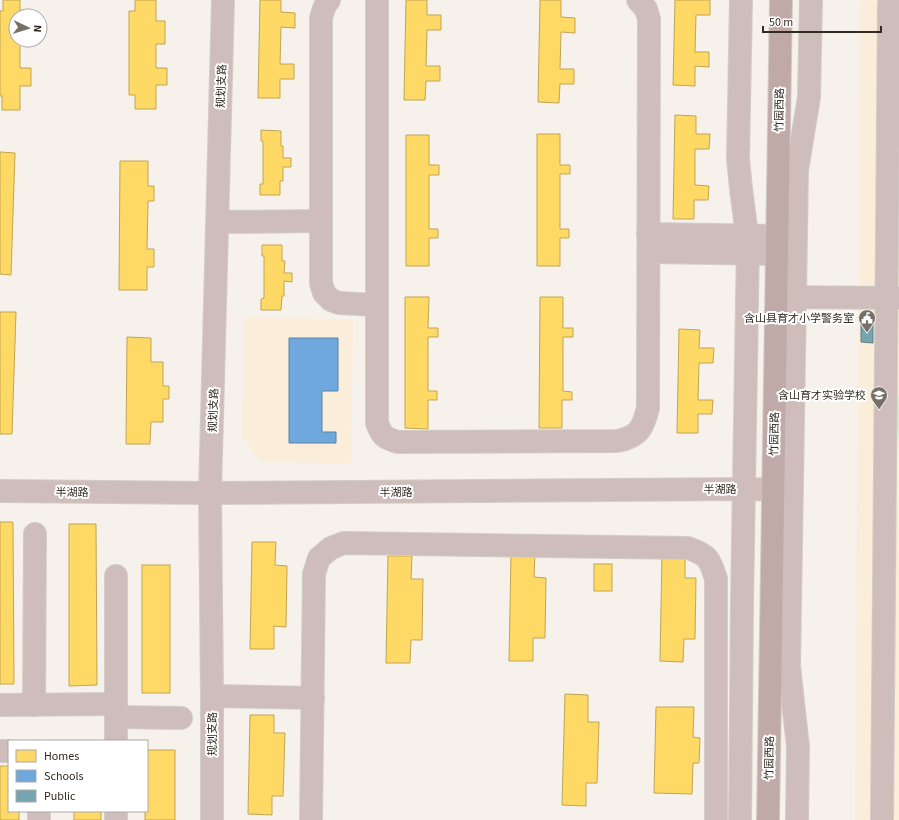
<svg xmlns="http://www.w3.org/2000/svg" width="899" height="820" viewBox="0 0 899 820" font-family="'Source Sans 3','Noto Sans SC',sans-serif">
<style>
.built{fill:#faedd9}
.garden{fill:#dcecce}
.homes{fill:#ffd966;stroke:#c1a552}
.schools{fill:#6fa8dc;stroke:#5c82a4}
.public{fill:#76a5af;stroke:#618085}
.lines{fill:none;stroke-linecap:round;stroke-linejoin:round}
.minor-casing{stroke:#d2cdc7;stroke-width:24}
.major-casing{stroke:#d2cdc7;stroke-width:24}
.minor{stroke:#cebdbb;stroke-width:22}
.major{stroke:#c0aaa8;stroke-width:22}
.labels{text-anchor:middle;stroke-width:4;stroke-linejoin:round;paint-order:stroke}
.street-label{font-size:11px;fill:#312b22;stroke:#fff}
.poi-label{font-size:11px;fill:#312b22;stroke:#fff;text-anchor:end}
</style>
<rect width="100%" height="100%" fill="#f6f1ea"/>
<!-- built -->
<g class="built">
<path d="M861,0H899V820H855Z"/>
<path d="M245,318L353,319L351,463L261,462L242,437Z"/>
</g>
<!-- garden -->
<path class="garden" d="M899,395V440C896,425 895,410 899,395Z"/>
<!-- homes -->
<g class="homes">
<path d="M3,0H20V16H16V40H29V44H20V68H31V86H20V110H2V96H0V11H3Z"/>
<path d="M135,0H156V21H165V44H156V68H167V85H156V109H135V95H129V11H135Z"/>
<path d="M260,0H281V12L295,13V28L281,27L280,64H294V79H280V98H258Z"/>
<path d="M406,0H427V15H441V30H427L426,66H440V81H426L425,100H404Z"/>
<path d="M540,0H561V17L575,18V33L561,32L560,69H574V84H560L559,103L538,102Z"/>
<path d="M675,0H710V15H696L695,52H709V67L695,66V86L673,85Z"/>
<path d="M675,115L696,116V134H710L709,149H695V185L709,186L708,200H694V219H673Z"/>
<path d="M261,130L281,131V146H283V158H291V167H283V181H280V195H260V184H263V141H261Z"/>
<path d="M537,134H560V165H570V174H560V229H569V238H560V266H537Z"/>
<path d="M406,135H429V165H439V175H429V229H438V238H429V266H406Z"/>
<path d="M0,152L15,153L11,275L0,274Z"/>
<path d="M120,161H148V186H154V201H148L147,249H154V267H147V290H119Z"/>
<path d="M262,245H282V261H285L284,273H292V282L284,281V296H282L281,310H261V299L264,298V256H262Z"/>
<path d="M405,297H429L428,328H438V337H428V391H437V400H428V429L405,428Z"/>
<path d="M540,297H563V328H573V337H563V391L572,392V400H562V428H539Z"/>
<path d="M0,312H16L12,434H0Z"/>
<path d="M679,329L700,330L699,348H714L713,363H699L698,400H713L712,414H698V433H677Z"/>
<path d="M127,337L151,338V362H163V386H169V399H163V422H151L150,444H126Z"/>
<path d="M0,522H13L14,684H0Z"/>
<path d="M69,524H96L97,685L69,686Z"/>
<path d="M252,542H276L275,565L287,566L286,627L274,626V649H250Z"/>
<path d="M511,554H535L534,577L546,578L545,638H533V661H509Z"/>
<path d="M662,554L685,555V578H696L695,639H684L683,662L660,661Z"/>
<path d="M388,556H412L411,579H423L422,640H411L410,663H386Z"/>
<rect x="594" y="564" width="18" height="27"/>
<rect x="142" y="565" width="28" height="128"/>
<path d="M565,694L588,695V722H599L597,783H586V806L562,805Z"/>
<path d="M656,707H694L693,737L700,738L699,763H693L692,794L654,793Z"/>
<path d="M250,715H274V733H285L283,796H272V815L248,814Z"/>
<path d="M147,750H175V820H145V811H147Z"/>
<path d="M0,766H9V811H19V820H0Z"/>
<rect x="74" y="811" width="27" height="9"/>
</g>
<!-- schools -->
<path class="schools" d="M289,338H338V391H322V432H336V443H289Z"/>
<!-- public -->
<path class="public" d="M861,323H873V343L861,342Z"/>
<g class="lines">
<!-- minor casing -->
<g class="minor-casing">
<g id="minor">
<path d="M329,0C324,5 323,11 321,18V283L324,293L331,300L339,303L377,305"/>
<path d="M377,0V423C382,436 384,438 398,442L617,441C639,437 643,428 648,408L649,19L646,9L638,0"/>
<path d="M218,222L321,221"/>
<path d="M648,234L777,236"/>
<path d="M649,252L777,254"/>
<path d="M780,297L899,298"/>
<path d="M0,491L210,493L744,489L792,490"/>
<path d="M116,576V741"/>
<path d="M212,696L313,698"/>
<path d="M0,705L116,704"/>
<path d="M34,705L35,534"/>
<path d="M116,717L181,718"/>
<path d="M0,751H9"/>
<path d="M39,811V820"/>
<path d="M116,811V820"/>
<path d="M212,820V696L210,493L223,0"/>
<path d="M311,820L314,574L319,558L331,548L344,543L688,548C708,555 710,559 716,579V820"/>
<path d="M740,820L742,602L748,243L741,189L738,159L741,0"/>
<path d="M797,820L798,747L789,666L797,170L809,97L811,0"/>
<path d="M882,820L889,4L890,0"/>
</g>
</g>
<!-- major casing -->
<g class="major-casing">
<path id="major" d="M768,820L781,0"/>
</g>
<!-- minor -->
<use href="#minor" class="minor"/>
<!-- major -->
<use href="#major" class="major"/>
</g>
<!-- icons -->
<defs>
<g id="civic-pin" transform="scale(0.9)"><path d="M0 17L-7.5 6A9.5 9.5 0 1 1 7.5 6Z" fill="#767068" stroke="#fff"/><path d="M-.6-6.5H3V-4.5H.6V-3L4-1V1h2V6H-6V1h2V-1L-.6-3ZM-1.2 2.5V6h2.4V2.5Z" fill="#fff"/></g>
<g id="school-pin" transform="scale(0.9)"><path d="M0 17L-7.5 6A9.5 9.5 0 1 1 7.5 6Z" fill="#767068" stroke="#fff"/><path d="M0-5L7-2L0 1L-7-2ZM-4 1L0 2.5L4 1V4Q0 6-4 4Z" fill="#fff"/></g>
</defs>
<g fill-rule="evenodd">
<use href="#civic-pin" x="867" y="318"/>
<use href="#school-pin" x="879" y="395"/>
</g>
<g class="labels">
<!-- street labels -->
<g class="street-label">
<text transform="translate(221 86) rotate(-88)" y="4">规划支路</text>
<text transform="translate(779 110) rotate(-89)" y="4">竹园西路</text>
<text transform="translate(213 410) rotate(-88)" y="4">规划支路</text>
<text transform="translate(774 434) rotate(-89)" y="4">竹园西路</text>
<text x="720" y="493">半湖路</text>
<text transform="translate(72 492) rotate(1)" y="4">半湖路</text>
<text x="396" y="496">半湖路</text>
<text transform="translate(212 734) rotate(-90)" y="4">规划支路</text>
<text transform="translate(769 758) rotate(-89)" y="4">竹园西路</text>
</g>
<!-- poi labels -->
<g class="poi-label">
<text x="854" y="322">含山县育才小学警务室</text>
<text x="866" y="399">含山育才实验学校</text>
</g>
</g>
<!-- legend -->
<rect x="8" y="740" width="140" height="72" fill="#ffffff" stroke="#adaaa7"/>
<rect x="16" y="750" width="20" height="12" fill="#ffd966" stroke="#adaaa7"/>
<text x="44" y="760" font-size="12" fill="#312b22">Homes</text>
<rect x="16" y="770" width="20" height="12" fill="#6fa8dc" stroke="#adaaa7"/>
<text x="44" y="780" font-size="12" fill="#312b22">Schools</text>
<rect x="16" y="790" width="20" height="12" fill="#76a5af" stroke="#adaaa7"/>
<text x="44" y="800" font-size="12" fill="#312b22">Public</text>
<!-- north arrow -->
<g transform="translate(28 28) rotate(94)"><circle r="19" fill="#ffffff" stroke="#adaaa7"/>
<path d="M0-3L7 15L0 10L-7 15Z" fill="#767068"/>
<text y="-6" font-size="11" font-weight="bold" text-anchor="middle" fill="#312b22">N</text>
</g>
<!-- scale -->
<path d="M763 26v6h118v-6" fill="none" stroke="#312b22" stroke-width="2"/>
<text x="769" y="26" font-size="12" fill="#312b22" stroke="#ffffff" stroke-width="3" paint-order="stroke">50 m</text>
</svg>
